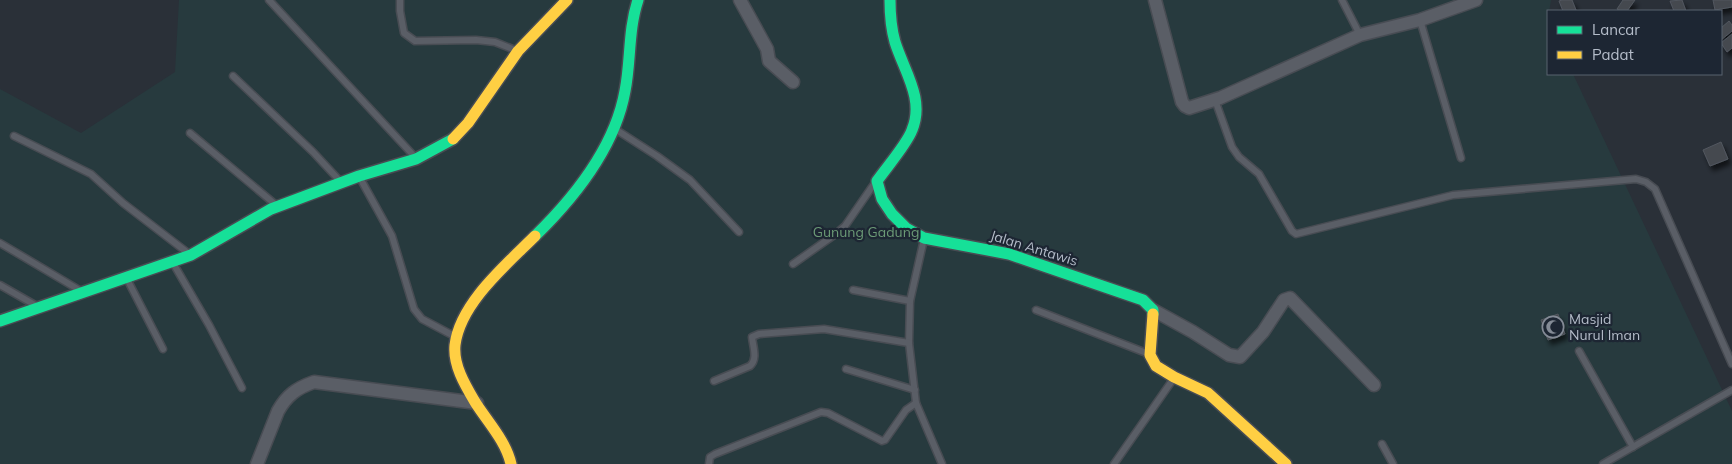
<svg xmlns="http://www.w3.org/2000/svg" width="1732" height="464" viewBox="0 0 1732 464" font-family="Mulish,sans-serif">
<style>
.green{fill:#273a3e}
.building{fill:#444950;stroke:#52575f;filter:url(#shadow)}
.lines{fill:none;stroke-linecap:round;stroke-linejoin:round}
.lane-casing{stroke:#484c53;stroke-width:9}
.street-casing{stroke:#484c53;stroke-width:15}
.fast-casing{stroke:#484c53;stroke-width:14}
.slow-casing{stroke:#484c53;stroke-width:14}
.lane{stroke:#5a5e66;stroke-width:6}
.street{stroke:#5a5e66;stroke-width:12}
.fast{stroke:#16e098;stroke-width:11}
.slow{stroke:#ffcf43;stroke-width:11}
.labels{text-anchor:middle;stroke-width:4.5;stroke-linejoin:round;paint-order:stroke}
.park-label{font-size:14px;fill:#6b9a76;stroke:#1d2633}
.street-label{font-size:14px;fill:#b4bcc9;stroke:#1d2633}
.poi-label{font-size:14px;fill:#b4bcc9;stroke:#1d2633;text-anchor:start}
</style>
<defs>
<filter id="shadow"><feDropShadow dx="3" dy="5" stdDeviation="2.5" flood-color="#0009"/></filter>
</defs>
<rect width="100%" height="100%" fill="#2a3038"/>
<!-- green -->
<path class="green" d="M179,0H1551L1548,18V74H1573L1732,411V464H0V89L81,133L175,72Z"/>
<!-- building -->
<g class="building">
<path d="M1562,0H1572L1576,10L1563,11L1559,1Z"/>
<path d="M1623,0H1635L1627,11H1621L1617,9Z"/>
<path d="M1682,0L1686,11H1674L1670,1Z"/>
<path d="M1713,0H1732V7L1715,10Z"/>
<path d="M1729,21L1732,25V31L1721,40V28Z"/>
<path d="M1732,34V48L1727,52L1721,43Z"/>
<path d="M1721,142L1728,159L1710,166L1703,150Z"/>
<path d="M1558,314L1565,334L1548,340L1541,320Z"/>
</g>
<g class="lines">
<!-- lane casing -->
<g class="lane-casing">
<g id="lane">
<path d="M269,0L414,156"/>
<path d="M400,0V11L404,33L415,41L476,40L495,42L515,50"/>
<path d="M1342,0L1360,35"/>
<path d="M1420,20L1461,158"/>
<path d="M233,76L313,152L339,180"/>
<path d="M1215,100L1232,147L1239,157L1259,174L1292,231L1296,234L1453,195L1636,179L1646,182L1655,189L1732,364"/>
<path d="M615,129L657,156L690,180L739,232"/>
<path d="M190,133L276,205"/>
<path d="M14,136L91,174L123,203L188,253"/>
<path d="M360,178L392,236L414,309L422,319L454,336"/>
<path d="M924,239L910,301L909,343L916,403L942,464"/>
<path d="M0,243L81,291"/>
<path d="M173,263L209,325L242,388"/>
<path d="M793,264L837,233L845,226L874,184"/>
<path d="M127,279L163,349"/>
<path d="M0,285L35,305"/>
<path d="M853,290L910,301"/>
<path d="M1036,310L1149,354"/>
<path d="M1579,351L1633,447"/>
<path d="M846,369L915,390"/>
<path d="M714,381L750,366C758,359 753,347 752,337L759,334L824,329L909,343"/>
<path d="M1382,444L1393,464"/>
<path d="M709,464L710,457L715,454L821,412L828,413L882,441L885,440L906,410L916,403"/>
<path d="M1114,464L1174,378"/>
<path d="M1603,464L1732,390"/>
</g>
</g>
<!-- street casing -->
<g class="street-casing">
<g id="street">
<path d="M740,0L767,49L769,61L793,82"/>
<path d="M1155,0L1182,102L1185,106L1189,108L1220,98L1360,35L1420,20L1476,0"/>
<path d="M1153,310L1193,332L1229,355L1240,357L1263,332L1284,300L1290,298L1374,385"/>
<path d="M257,464L278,411C287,395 297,388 314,382L477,403"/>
</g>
</g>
<!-- fast casing -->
<g class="fast-casing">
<g id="fast">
<path d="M890,0C890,15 891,28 895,42C904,71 925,99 912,130C907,144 886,168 877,181L882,199L892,214L906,228L924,238L1009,254L1143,300L1153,310V314"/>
<path d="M535,236C575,197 615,147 625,91C631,61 628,30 638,0"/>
<path d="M0,321L191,255L271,209L359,176L416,159L453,139"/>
</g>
</g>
<!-- slow casing -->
<g class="slow-casing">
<g id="slow">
<path d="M453,139L468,123L518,51L567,0"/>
<path d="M1153,314L1150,355L1156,366L1174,377L1208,393L1286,464"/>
<path d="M511,464C506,441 487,421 475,402C465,385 453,365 455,345C460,303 507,264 535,236"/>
</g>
</g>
<!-- lane -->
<use href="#lane" class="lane"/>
<!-- street -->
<use href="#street" class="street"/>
<!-- fast -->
<use href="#fast" class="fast"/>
<!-- slow -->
<use href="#slow" class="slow"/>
</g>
<!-- icons -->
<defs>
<g id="mosque-ring" transform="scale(1.125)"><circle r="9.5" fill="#1d2633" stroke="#848b96" stroke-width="1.5"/><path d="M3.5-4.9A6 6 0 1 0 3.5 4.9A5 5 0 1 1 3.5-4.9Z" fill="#848b96"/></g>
</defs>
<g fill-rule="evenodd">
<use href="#mosque-ring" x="1553" y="327"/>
</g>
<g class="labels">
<!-- park labels -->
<g class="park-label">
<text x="866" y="237">Gunung Gadung</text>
</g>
<!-- street labels -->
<g class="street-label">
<text transform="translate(1034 248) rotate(17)" y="5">Jalan Antawis</text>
</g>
<!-- poi labels -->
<g class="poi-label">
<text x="1569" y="324">Masjid<tspan x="1569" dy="16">Nurul Iman</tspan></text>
</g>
</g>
<!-- legend -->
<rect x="1547" y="10" width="175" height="65" fill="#1d2633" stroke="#59626f"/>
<rect x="1557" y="26" width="25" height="8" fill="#16e098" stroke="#59626f"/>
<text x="1592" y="35" font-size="15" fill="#b4bcc9">Lancar</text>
<rect x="1557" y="51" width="25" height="8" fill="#ffcf43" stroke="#59626f"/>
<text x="1592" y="60" font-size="15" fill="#b4bcc9">Padat</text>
</svg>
